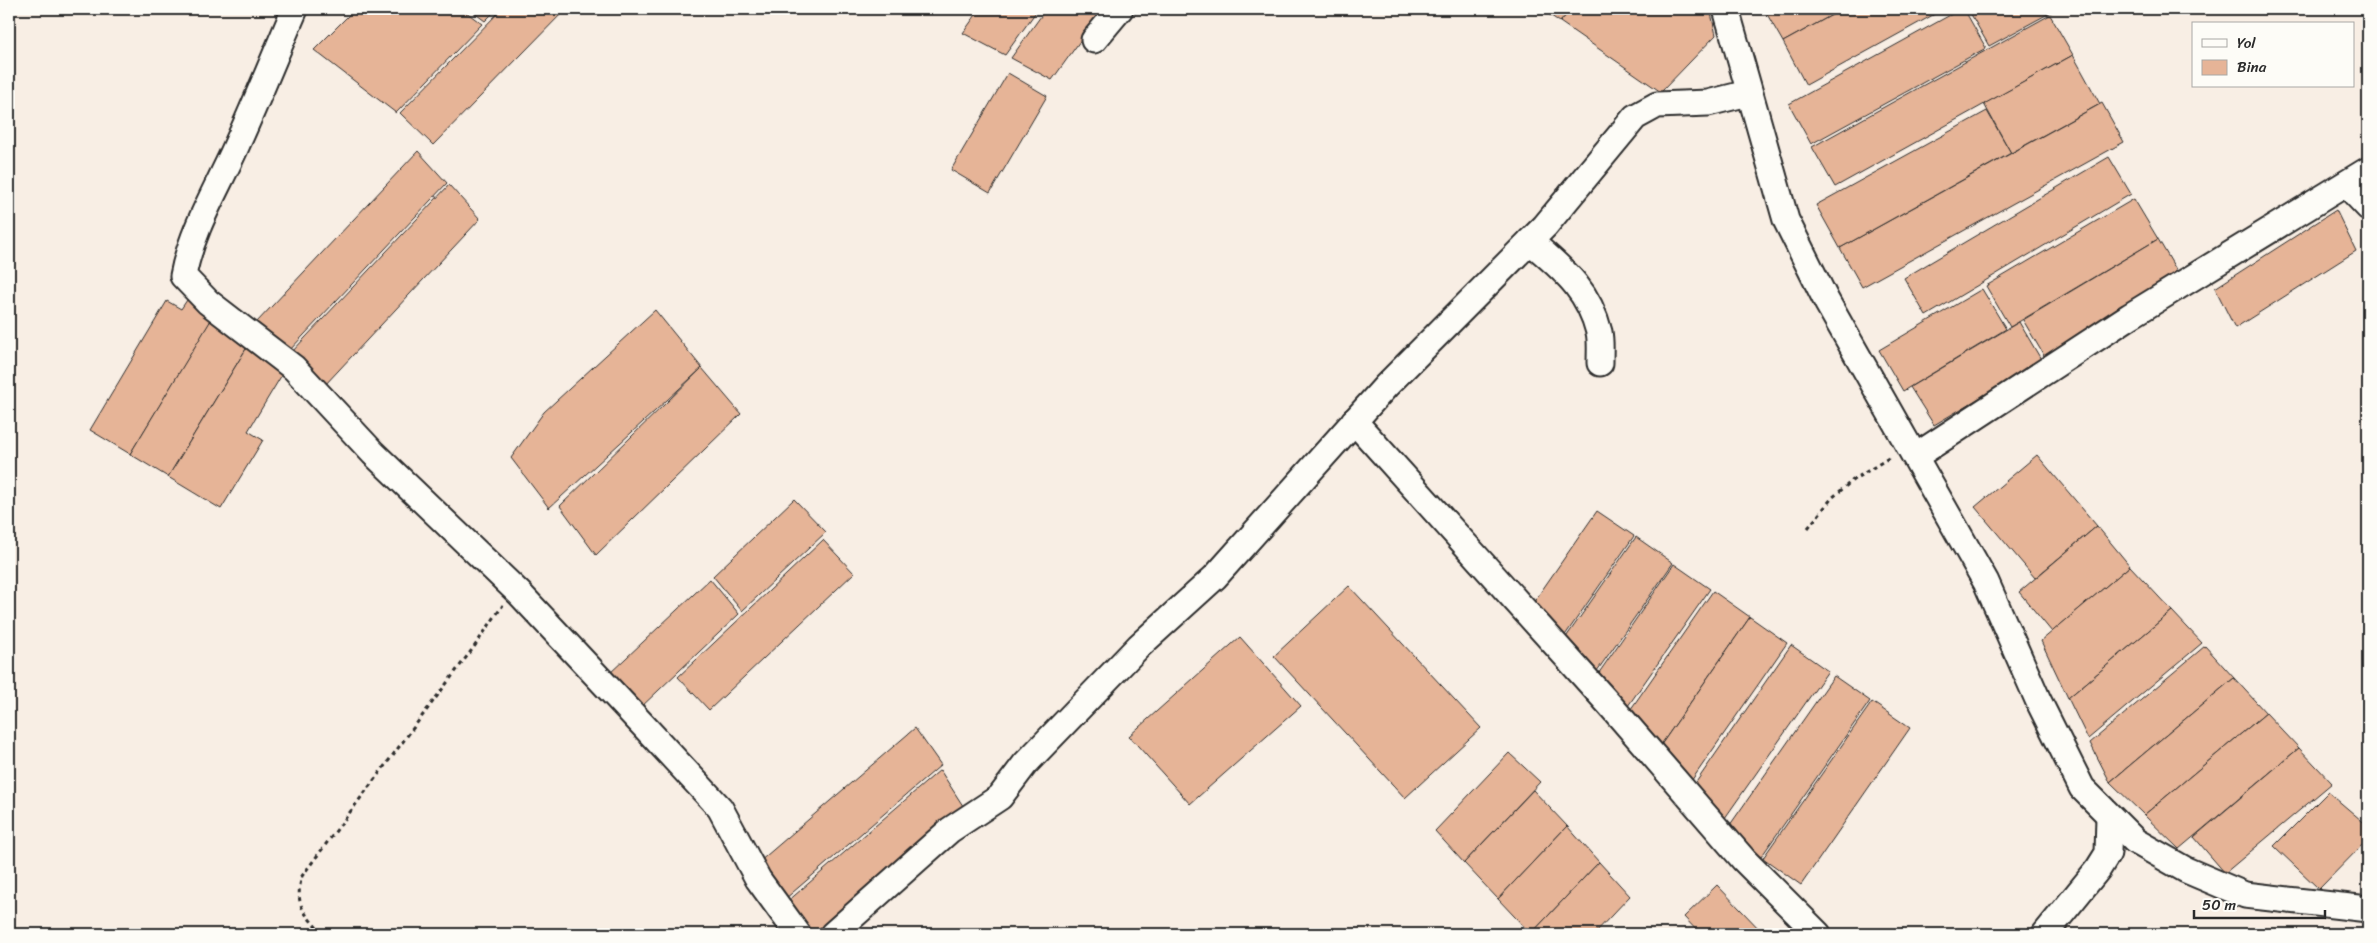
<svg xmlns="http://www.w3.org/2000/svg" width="2377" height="943" viewBox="0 0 2377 943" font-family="Sriracha,sans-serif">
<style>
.building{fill:#e6b497;stroke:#2b2b2b}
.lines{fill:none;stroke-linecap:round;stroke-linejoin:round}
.minor-casing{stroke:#2b2b2b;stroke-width:29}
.path{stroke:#2b2b2b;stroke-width:3;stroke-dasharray:4 4;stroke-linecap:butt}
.minor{stroke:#fdfcf7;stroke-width:25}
</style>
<rect width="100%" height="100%" fill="#f8eee4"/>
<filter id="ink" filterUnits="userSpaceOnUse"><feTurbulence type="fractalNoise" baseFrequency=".02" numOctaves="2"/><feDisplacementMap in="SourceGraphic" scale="10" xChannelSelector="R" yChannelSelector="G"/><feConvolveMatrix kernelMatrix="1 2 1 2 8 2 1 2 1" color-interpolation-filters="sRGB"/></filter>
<g filter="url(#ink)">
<!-- building -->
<g class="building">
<path d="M355,9H462L482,24L396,113L314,50Z"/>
<path d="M469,9H497L485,21Z"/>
<path d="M502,9H566L433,145L400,113Z"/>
<path d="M980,9H1038L1005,55L963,33Z"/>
<path d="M1046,9H1103L1052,80L1011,58Z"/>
<path d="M1541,9H1572L1560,22Z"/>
<path d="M1572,9H1710L1716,35L1661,92L1560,22Z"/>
<path d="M1764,9H1843L1783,42Z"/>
<path d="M1843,9H1930L1933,15L1806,85L1783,42Z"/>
<path d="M1930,9H1944L1933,15Z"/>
<path d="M1961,9H1964L1986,48L1811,144L1789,104Z"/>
<path d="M1968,9H2057L1989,46Z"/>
<path d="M2050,15L2073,55L1835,187L1812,147Z"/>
<path d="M2073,55L2100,104L2011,153L1984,104Z"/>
<path d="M1008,73L1047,96L990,193L951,170Z"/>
<path d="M2102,103L2124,142L1862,287L1840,248Z"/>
<path d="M1987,111L2011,153L1840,248L1816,205Z"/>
<path d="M418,151L447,183L288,352L256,323Z"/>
<path d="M2109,157L2131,194L1926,316L1904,278Z"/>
<path d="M449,185L480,219L324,386L290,354Z"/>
<path d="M2134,199L2158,239L2010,327L1986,286Z"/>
<path d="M2336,210L2356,251L2235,328L2215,288Z"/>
<path d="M2158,239L2181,278L2046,359L2023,320Z"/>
<path d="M1982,289L2006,329L1903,391L1879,350Z"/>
<path d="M187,300L214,316L130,454L90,430L167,301L181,309Z"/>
<path d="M655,310L702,368L549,508L511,458L544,412Z"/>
<path d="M211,320L249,344L168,477L130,454Z"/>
<path d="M2019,322L2042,361L1934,425L1910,387Z"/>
<path d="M249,344L283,373L248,431L263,440L221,509L168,477Z"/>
<path d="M702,368L741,414L596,555L560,506Z"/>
<path d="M2037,455L2097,526L2035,578L1975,507Z"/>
<path d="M794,499L826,532L742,611L713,576Z"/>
<path d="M1597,511L1634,536L1561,641L1531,606Z"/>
<path d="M2097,526L2130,566L2052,632L2019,592Z"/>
<path d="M1636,537L1673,563L1592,678L1562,643Z"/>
<path d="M823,540L854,573L709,710L678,677Z"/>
<path d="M1674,564L1710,589L1623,713L1594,680Z"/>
<path d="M2130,566L2172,611L2068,698L2041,641Z"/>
<path d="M710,579L739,614L639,709L609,674Z"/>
<path d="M1349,586L1481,728L1405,798L1274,656Z"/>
<path d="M1713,591L1750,617L1656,752L1626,716Z"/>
<path d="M2172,611L2202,643L2088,739L2068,698Z"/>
<path d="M1750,617L1787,643L1687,787L1656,752Z"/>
<path d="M1240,637L1301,706L1190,804L1129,736Z"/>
<path d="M1791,645L1828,671L1720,825L1690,791Z"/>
<path d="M2205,646L2234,678L2110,782L2090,743Z"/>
<path d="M1834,676L1870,701L1761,857L1725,832Z"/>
<path d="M2234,678L2266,713L2144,815L2110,782Z"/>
<path d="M1872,702L1910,728L1801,885L1763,858Z"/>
<path d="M2266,713L2299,748L2179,849L2144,815Z"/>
<path d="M915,728L941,765L785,899L759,862Z"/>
<path d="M2299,748L2332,783L2225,873L2194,837Z"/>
<path d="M1509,753L1540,782L1464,863L1435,831Z"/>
<path d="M940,770L965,809L819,934H810L787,902Z"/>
<path d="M1533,790L1567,826L1498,899L1464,863Z"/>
<path d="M2328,792L2368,826V839L2319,889L2274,846Z"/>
<path d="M1567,826L1599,862L1531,934L1498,899Z"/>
<path d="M1599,862L1630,896L1594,934H1531Z"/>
<path d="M1717,885L1764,934H1700L1684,917Z"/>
</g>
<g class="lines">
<!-- minor casing -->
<g class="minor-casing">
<g id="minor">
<path d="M295,9C276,53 258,98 238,142C219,186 192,228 183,276L208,302L294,368L373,453L520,594L642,724L720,808L758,879L798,934"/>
<path d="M1726,9L1786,220L1827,302L1986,582L2038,700L2082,788L2135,841L2186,870L2245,895L2368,909"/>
<path d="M1094,40L1120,9"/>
<path d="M2346,184L2368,207"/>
<path d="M1530,241C1562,269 1588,288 1599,332C1601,341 1600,353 1600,363"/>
<path d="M1354,421L1609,704L1744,860L1818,934"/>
<path d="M1916,456L2130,316L2368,170"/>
<path d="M833,934L950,830L1000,797L1025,764L1139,646L1215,577L1386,386L1545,226L1635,117L1657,105L1708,103L1748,93"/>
<path d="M2045,934L2098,869L2108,853L2109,816"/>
</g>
</g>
<!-- path -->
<g class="path">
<path d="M1808,528L1832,498L1853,480L1892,456"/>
<path d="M322,934C304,912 294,906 302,876L474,647L503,605"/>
</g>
<!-- minor -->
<use href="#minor" class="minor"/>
</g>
</g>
<!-- margin -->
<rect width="2377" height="943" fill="none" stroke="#fdfcf7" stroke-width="30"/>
<rect x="15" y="15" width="2347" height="913" fill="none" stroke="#2b2b2b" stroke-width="2" filter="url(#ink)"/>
<!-- legend -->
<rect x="2192" y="22" width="162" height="65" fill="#fdfcf7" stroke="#a9a8a5"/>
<rect x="2202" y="39" width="25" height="8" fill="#fdfcf7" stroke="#a9a8a5"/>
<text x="2237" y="48" font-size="15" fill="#2b2b2b">Yol</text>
<rect x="2202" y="60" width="25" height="15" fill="#e6b497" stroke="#a9a8a5"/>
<text x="2237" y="72" font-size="15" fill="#2b2b2b">Bina</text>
<!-- scale -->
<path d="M2194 910v8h131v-8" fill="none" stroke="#2b2b2b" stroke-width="2.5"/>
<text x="2202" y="910" font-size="15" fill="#2b2b2b" stroke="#fdfcf7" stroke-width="4" paint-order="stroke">50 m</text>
</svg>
